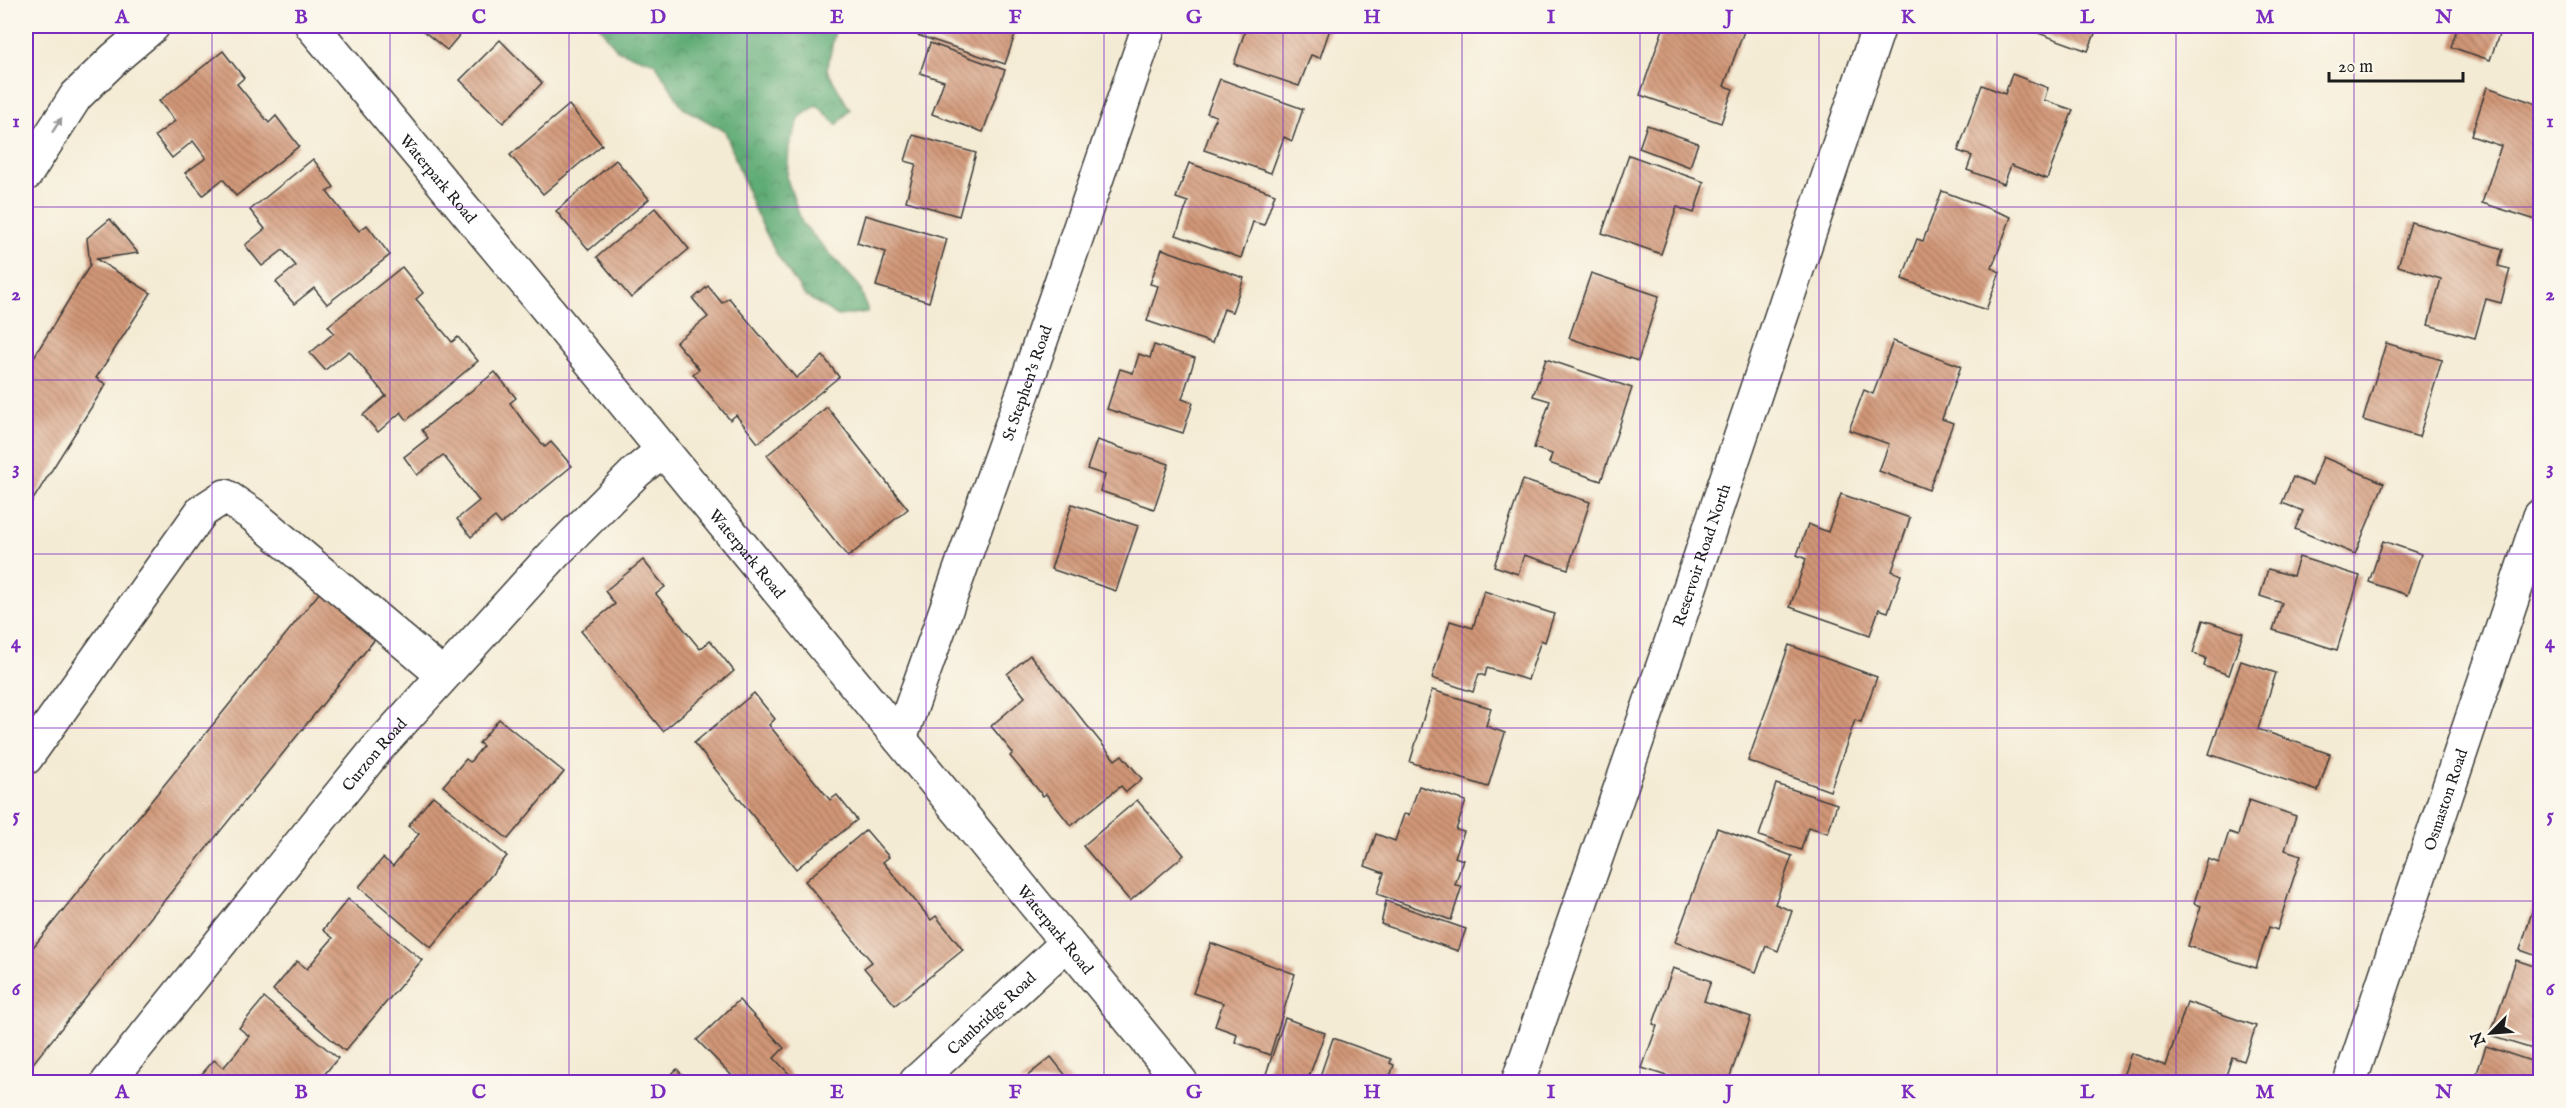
<svg xmlns="http://www.w3.org/2000/svg" width="2566" height="1108" viewBox="0 0 2566 1108" font-family="'IM FELL English',serif">
<style>
.forest{fill:url(#forest-crowns);stroke:#3e6449;stroke-width:1.5}
.building{fill:url(#building-back-hatch)}
.lines{fill:none;stroke-linecap:round;stroke-linejoin:round}
.minor-casing{stroke:#3c3b38;stroke-width:36}
.minor{stroke:#fff;stroke-width:33}
.oneway{fill:#999}
.grid{fill:none;stroke:#7b2cbf;stroke-width:1.5;stroke-opacity:0.55}
.labels{text-anchor:middle;stroke-width:6;stroke-linejoin:round;paint-order:stroke}
.street-label{font-size:16px;fill:#1c1c1c;stroke:#fbf7ec}
.neatline{fill:none;stroke:#7b2cbf;stroke-width:2}
.grid-label{font-size:20px;text-anchor:middle;font-weight:bold;fill:#7b2cbf}
</style>
<defs>
<pattern id="forest-crowns" width="20" height="18" patternUnits="userSpaceOnUse" patternTransform="scale(1.5)"><rect width="20" height="18" fill="#60ac76"/><path d="M2 6a3 3 0 1 1 6 0M12 15a3 3 0 1 1 6 0" fill="none" stroke="#4e8b60"/></pattern>
<pattern id="building-back-hatch" width="6" height="6" patternUnits="userSpaceOnUse" patternTransform="scale(1.5)"><rect width="6" height="6" fill="#d19677"/><path d="M-1 5l2 2M0 0l6 6M5-1l2 2" fill="none" stroke="#a97a61"/></pattern>
</defs>
<rect width="100%" height="100%" fill="#fbf7ec"/>
<filter id="ink" filterUnits="userSpaceOnUse"><feTurbulence type="fractalNoise" baseFrequency=".0167" numOctaves="2"/><feDisplacementMap in="SourceGraphic" scale="12" xChannelSelector="R" yChannelSelector="G"/><feConvolveMatrix kernelMatrix="1 2 1 2 8 2 1 2 1" color-interpolation-filters="sRGB"/></filter>
<filter id="wash" filterUnits="userSpaceOnUse"><feTurbulence type="fractalNoise" baseFrequency=".008" numOctaves="4" result="noise"/><feDisplacementMap in="SourceGraphic" scale="24" xChannelSelector="R" yChannelSelector="G"/><feGaussianBlur stdDeviation="1.35" result="paint"/><feColorMatrix in="noise" values="0 0 0 0 0 0 0 0 0 0 0 0 0 0 0 0 0 1.4 0 .05"/><feComposite in="paint" operator="in"/></filter>
<g filter="url(#wash)">
<rect width="100%" height="100%" fill="#f4ebd4"/>
<!-- forest -->
<path class="forest" d="M599,26H676L678,28L680,26H836L827,70L850,110L837,125L817,105L800,117L789,146L787,179L802,223L860,287L868,312L838,316L804,295L776,253L754,209L725,131L683,108L655,63L617,50Z"/>
<g id="blocks">
<!-- building -->
<g class="building">
<path d="M417,26H467L447,50Z"/>
<path d="M920,26H1018L1005,64L917,35Z"/>
<path d="M1237,26H1331L1320,58L1311,55L1299,86L1234,64L1245,31L1236,28Z"/>
<path d="M1664,26H1728L1744,31L1724,86L1733,89L1721,123L1640,95Z"/>
<path d="M2019,26H2098L2088,51Z"/>
<path d="M2458,26H2502L2490,60L2451,47Z"/>
<path d="M500,40L542,83L503,123L460,80Z"/>
<path d="M930,43L1005,70L983,132L932,114L944,81L920,73Z"/>
<path d="M223,51L244,78L237,84L269,123L276,116L299,146L236,196L223,179L203,195L185,173L206,158L193,141L172,158L155,136L175,121L159,101Z"/>
<path d="M2012,74L2048,88L2044,100L2073,110L2047,179L2011,165L2004,184L1967,170L1972,156L1958,151L1982,85L2005,94Z"/>
<path d="M1220,79L1303,109L1292,141L1284,137L1271,173L1204,150L1216,116L1207,113Z"/>
<path d="M2487,87L2540,105V206L2536,220L2482,203L2501,146L2471,136Z"/>
<path d="M569,105L602,145L543,194L510,155Z"/>
<path d="M1647,125L1698,143L1690,167L1639,148Z"/>
<path d="M913,135L976,153L959,216L906,201L916,164L905,161Z"/>
<path d="M1629,155L1704,182L1694,213L1677,207L1661,254L1602,233Z"/>
<path d="M313,159L334,187L327,192L345,215L359,231L367,225L390,255L327,304L314,288L294,304L276,282L296,266L283,250L262,266L245,245L265,229L250,210Z"/>
<path d="M616,160L649,199L589,250L556,211Z"/>
<path d="M1189,163L1275,194L1264,225L1253,222L1241,258L1176,235L1188,202L1176,198Z"/>
<path d="M1942,191L2011,217L1992,268L2000,272L1986,310L1902,279L1917,239L1923,241Z"/>
<path d="M655,208L689,249L631,298L597,257Z"/>
<path d="M865,215L947,239L929,302L876,286L886,252L857,243Z"/>
<path d="M110,219L138,253L96,259L151,293L96,378L106,384L26,511V370L90,265L87,238Z"/>
<path d="M2411,222L2503,249L2498,266L2510,269L2501,303L2486,299L2475,338L2428,325L2441,279L2398,266Z"/>
<path d="M1162,249L1244,278L1232,312L1224,309L1212,343L1147,321L1158,286L1150,284Z"/>
<path d="M402,267L423,293L416,299L452,342L458,337L478,361L407,420L401,412L378,432L363,415L386,396L349,351L325,370L310,353L334,333L328,326Z"/>
<path d="M1591,273L1659,296L1638,361L1569,338Z"/>
<path d="M708,286L722,303L729,298L796,378L823,356L839,377L758,443L736,415L730,420L693,374L699,369L676,342L708,317L693,299Z"/>
<path d="M1893,341L1961,366L1942,419L1953,423L1929,490L1879,471L1889,444L1849,430L1864,390L1873,394Z"/>
<path d="M2386,343L2442,360L2419,437L2363,420Z"/>
<path d="M1154,345L1195,358L1182,399L1193,403L1183,433L1107,409L1120,369L1133,373L1139,354L1150,358Z"/>
<path d="M1546,359L1632,388L1601,481L1549,463L1552,454L1534,448L1550,401L1533,396Z"/>
<path d="M495,372L516,398L510,403L526,425L545,447L551,442L572,466L501,524L495,517L471,537L457,519L479,501L443,455L417,475L404,457L428,438L422,430Z"/>
<path d="M827,407L908,509L848,557L767,455Z"/>
<path d="M1097,440L1169,464L1154,509L1100,491L1105,475L1087,469Z"/>
<path d="M2323,457L2384,483L2355,554L2295,529L2303,511L2282,503L2293,477L2312,485Z"/>
<path d="M1523,480L1590,502L1568,569L1524,555L1518,574L1494,566Z"/>
<path d="M1841,494L1910,518L1892,571L1901,575L1888,612L1879,609L1870,635L1790,607L1806,559L1797,555L1808,524L1828,532Z"/>
<path d="M1072,504L1138,526L1116,591L1051,569Z"/>
<path d="M2383,541L2421,554L2407,595L2369,582Z"/>
<path d="M2299,557L2360,576L2337,650L2273,630L2282,603L2260,596L2268,569L2293,576Z"/>
<path d="M643,560L665,587L656,594L687,633L700,649L710,641L734,671L663,731L581,631L615,604L605,591Z"/>
<path d="M324,587L380,633L26,1072V956Z"/>
<path d="M1484,591L1554,614L1545,642L1541,640L1528,680L1487,668L1485,676L1479,674L1473,692L1432,678L1450,621L1473,628Z"/>
<path d="M2203,620L2243,633L2229,675L2204,666L2206,658L2193,653Z"/>
<path d="M1789,645L1877,677L1861,722L1855,720L1830,791L1748,761Z"/>
<path d="M1030,655L1115,760L1122,755L1142,779L1126,792L1121,786L1071,826L1046,794L1043,796L1030,780L1010,756L1013,753L991,726L1025,697L1007,674Z"/>
<path d="M2241,661L2276,673L2258,729L2330,754L2318,791L2209,754Z"/>
<path d="M1432,690L1491,708L1486,726L1505,733L1488,787L1410,762Z"/>
<path d="M754,693L775,719L769,725L830,800L837,795L857,820L796,869L694,743Z"/>
<path d="M499,719L564,772L508,839L443,786L466,759L470,762L483,746L479,743Z"/>
<path d="M1776,784L1837,804L1828,833L1808,827L1801,850L1759,836Z"/>
<path d="M1419,786L1466,801L1456,830L1464,832L1455,857L1463,860L1455,885L1462,886L1451,920L1377,894L1384,873L1365,866L1376,834L1395,841L1404,814L1409,815Z"/>
<path d="M433,796L507,856L431,948L359,887L383,858L393,866L405,851L419,834L408,826Z"/>
<path d="M1137,800L1184,855L1130,901L1083,846Z"/>
<path d="M2249,800L2296,816L2285,850L2301,855L2277,930L2269,927L2256,968L2188,946L2201,906L2194,903L2208,859L2219,863L2229,832L2238,835Z"/>
<path d="M1717,828L1792,856L1775,904L1792,911L1778,951L1766,946L1756,972L1675,942Z"/>
<path d="M866,830L889,857L883,862L931,920L936,916L963,950L895,1005L864,968L872,962L805,881Z"/>
<path d="M2540,886V957L2520,950Z"/>
<path d="M348,899L422,960L345,1051L273,990L297,961L307,969L319,954L333,938L323,930Z"/>
<path d="M1386,901L1466,929L1458,951L1381,924Z"/>
<path d="M1211,943L1295,974L1270,1055L1235,1042L1237,1034L1215,1026L1223,1003L1193,993Z"/>
<path d="M2516,960L2540,968V1035L2536,1050L2490,1036Z"/>
<path d="M1673,968L1711,981L1704,1001L1751,1017L1728,1082H1685L1642,1068L1657,1026L1653,1024Z"/>
<path d="M264,998L338,1058L318,1082H195L214,1060L223,1068L236,1053L249,1036L239,1028Z"/>
<path d="M739,1000L784,1048L774,1058L793,1078L789,1082H738L697,1040Z"/>
<path d="M2187,1002L2256,1026L2244,1061L2232,1057L2224,1082H2121L2131,1053L2166,1066Z"/>
<path d="M1285,1018L1325,1033L1307,1082H1284L1285,1080L1266,1074Z"/>
<path d="M1333,1038L1391,1059L1390,1063L1394,1065L1388,1082H1318Z"/>
<path d="M2486,1046L2540,1064V1082H2474Z"/>
<path d="M1051,1057L1071,1082H1020Z"/>
<path d="M677,1069L689,1082H663Z"/>
</g>
</g>
</g>
<g filter="url(#ink)">
<use href="#blocks" fill-opacity="0" stroke="#3c3b38" stroke-width="1.5"/>
<g class="lines">
<!-- minor casing -->
<g class="minor-casing">
<g id="minor">
<path id="s1" d="M312,26L536,295L1181,1082"/>
<path d="M26,174L76,96L115,58L153,26"/>
<path id="s2" d="M900,739L1023,393L1149,26"/>
<path d="M26,758L202,511L225,496L253,515L443,675"/>
<path id="s3" d="M108,1082L376,750L557,551L636,472L663,450"/>
<path id="s4" d="M916,1082L1066,944"/>
<path id="s5" d="M1518,1082L1680,617L1879,26"/>
<path id="s6" d="M2350,1082L2540,516"/>
</g>
</g>
<!-- minor -->
<use href="#minor" class="minor"/>
</g>
<!-- one-way arrows -->
<defs><path id="oneway-solid" d="M-6-.8H1V-3.2L6.5 0L1 3.2V.8H-6Z" transform="scale(1.5)"/></defs>
<use class="oneway" href="#oneway-solid" transform="translate(57 125) rotate(-57)"/>
</g>
<!-- grid -->
<path class="grid" d="M212,26V1082M390,26V1082M569,26V1082M747,26V1082M926,26V1082M1104,26V1082M1283,26V1082M1462,26V1082M1640,26V1082M1819,26V1082M1997,26V1082M2176,26V1082M2354,26V1082M26,207H2540M26,380H2540M26,554H2540M26,728H2540M26,901H2540"/>
<g class="labels">
<!-- street labels -->
<g class="street-label">
<text dy="6" stroke="none"><textPath href="#s1" startOffset="198">Waterpark Road</textPath></text>
<text dy="6" stroke="none"><textPath href="#s2" startOffset="378">St Stephen's Road</textPath></text>
<text dy="6" stroke="none"><textPath href="#s1" startOffset="684">Waterpark Road</textPath></text>
<text dy="6" stroke="none"><textPath href="#s5" startOffset="558">Reservoir Road North</textPath></text>
<text dy="6" stroke="none"><textPath href="#s3" startOffset="422">Curzon Road</textPath></text>
<text dy="6" stroke="none"><textPath href="#s6" startOffset="298">Osmaston Road</textPath></text>
<text dy="6" stroke="none"><textPath href="#s1" startOffset="1170">Waterpark Road</textPath></text>
<text dy="6" stroke="none"><textPath href="#s4" startOffset="102">Cambridge Road</textPath></text>
</g>
</g>
<!-- margin -->
<rect width="2566" height="1108" fill="none" stroke="#fbf7ec" stroke-width="66"/>
<!-- north arrow -->
<g transform="translate(2491 1033) rotate(245)" stroke="#fbf7ec" stroke-width="4.5" paint-order="stroke">
<path d="M0-4.5L10 22L0 15L-10 22Z" fill="#1c1c1c"/>
<text y="-9" font-size="16" font-weight="bold" text-anchor="middle" fill="#1c1c1c">N</text>
</g>
<!-- scale -->
<path d="M2329 72v9h134v-9" fill="none" stroke="#1c1c1c" stroke-width="3"/>
<text x="2338" y="72" font-size="18" fill="#1c1c1c" stroke="#fbf7ec" stroke-width="4.5" paint-order="stroke">20 m</text>
<rect x="33" y="33" width="2500" height="1042" class="neatline"/>
<g class="grid-label">
<text x="122" y="23">A</text>
<text x="301" y="23">B</text>
<text x="479" y="23">C</text>
<text x="658" y="23">D</text>
<text x="837" y="23">E</text>
<text x="1015" y="23">F</text>
<text x="1194" y="23">G</text>
<text x="1372" y="23">H</text>
<text x="1551" y="23">I</text>
<text x="1729" y="23">J</text>
<text x="1908" y="23">K</text>
<text x="2087" y="23">L</text>
<text x="2265" y="23">M</text>
<text x="2444" y="23">N</text>
<text x="16" y="127">1</text>
<text x="2550" y="127">1</text>
<text x="16" y="300">2</text>
<text x="2550" y="300">2</text>
<text x="16" y="474">3</text>
<text x="2550" y="474">3</text>
<text x="16" y="648">4</text>
<text x="2550" y="648">4</text>
<text x="16" y="821">5</text>
<text x="2550" y="821">5</text>
<text x="16" y="995">6</text>
<text x="2550" y="995">6</text>
<text x="122" y="1098">A</text>
<text x="301" y="1098">B</text>
<text x="479" y="1098">C</text>
<text x="658" y="1098">D</text>
<text x="837" y="1098">E</text>
<text x="1015" y="1098">F</text>
<text x="1194" y="1098">G</text>
<text x="1372" y="1098">H</text>
<text x="1551" y="1098">I</text>
<text x="1729" y="1098">J</text>
<text x="1908" y="1098">K</text>
<text x="2087" y="1098">L</text>
<text x="2265" y="1098">M</text>
<text x="2444" y="1098">N</text>
</g>
</svg>
